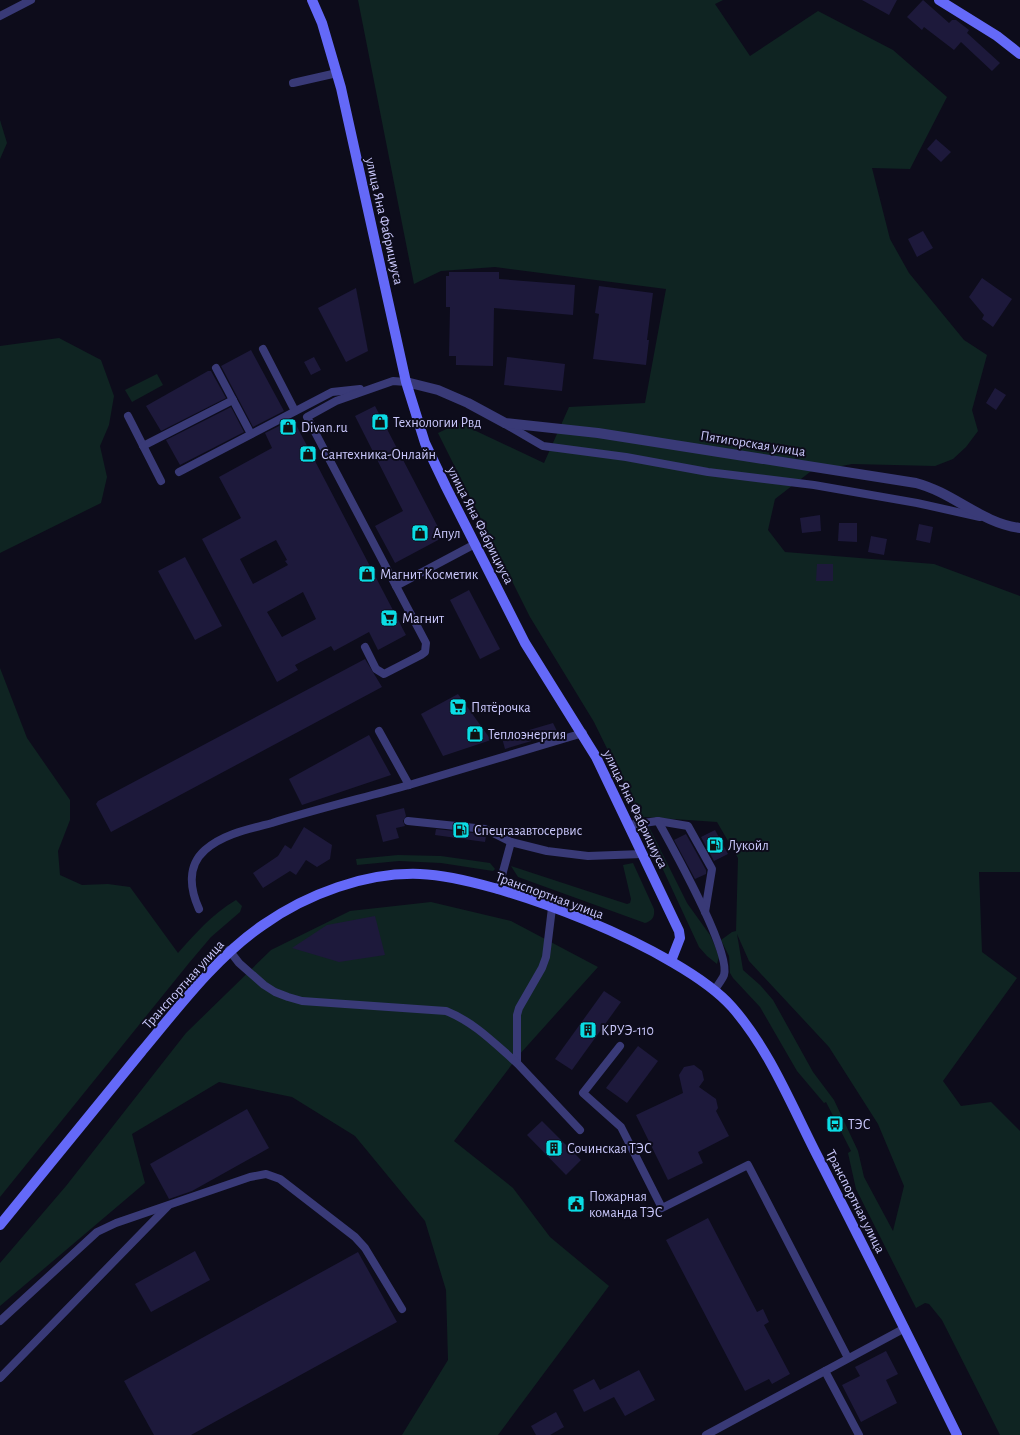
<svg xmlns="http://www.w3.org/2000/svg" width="1020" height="1435" viewBox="0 0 1020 1435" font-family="'Alegreya Sans',sans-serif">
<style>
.green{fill:#0f2422;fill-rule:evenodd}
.building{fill:#1d193b;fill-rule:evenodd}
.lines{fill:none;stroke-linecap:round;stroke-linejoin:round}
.lane{stroke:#393a77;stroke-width:8}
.street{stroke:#393a77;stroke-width:10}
.secondary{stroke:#6469f8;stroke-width:10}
.labels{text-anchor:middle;stroke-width:4;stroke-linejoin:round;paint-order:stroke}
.street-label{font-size:14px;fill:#cac8fc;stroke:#0d0c1b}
.poi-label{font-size:14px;fill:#cac8fc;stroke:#0d0c1b;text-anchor:start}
</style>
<rect width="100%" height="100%" fill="#0d0c1b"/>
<!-- green -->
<g class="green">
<path d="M358,0H723L715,4L750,56L818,11L893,50L947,97L910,169L872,168L890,239L909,273L964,340L987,355L972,410L978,431L966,447L953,459L935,466L852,464L810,472L775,499L768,530L785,552L934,564L1020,596V872H979L982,952L1017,978L943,1081L961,1106L991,1102L1020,1131V1435H1000L942,1320L929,1304L925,1303L916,1308L856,1189L848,1153L851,1151L826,1102L824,1103L797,1071L760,1007L733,978L730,973L729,956L721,940L732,932L736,931L738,858L717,822L644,817L687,903L710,935L715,946L719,957L717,964L707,956L699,947L640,820L644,817L640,816L594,722L530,617L438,433L459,423L544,463L569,407L645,403L666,289L495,267L441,271L414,284ZM737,934L749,961L829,1047L878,1124L904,1186L893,1231L864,1177L858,1151L834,1100L813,1072L773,1000L760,985L743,970Z"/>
<path d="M0,120L7,143L0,159Z"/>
<path d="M59,338L101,360L114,396L109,425L100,446L107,477L101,503L0,553V346Z"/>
<path d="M157,374L163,385L132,402L125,390Z"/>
<path d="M0,668L27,738L70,800V820L58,851L60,875L82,885L108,884L130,887L178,953C196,933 212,914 236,900L242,906L240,912L211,937L189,963L0,1197Z"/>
<path d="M398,855L441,856L490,863L495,869L493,871L441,863L399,861L357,865L356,859Z"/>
<path d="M633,863L654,909C655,917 652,921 645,923L518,877L511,866L627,904L630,903L631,899L623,865Z"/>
<path d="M431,902L511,921L598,967L519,1055L454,1141L513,1188L550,1237L609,1286L498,1435H402L448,1360L446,1290L425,1221L355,1136L292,1097L219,1082L132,1134L145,1183L0,1306V1263L66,1186L186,1033L271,950L350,911Z"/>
</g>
<!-- building -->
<g class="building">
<path d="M862,0H897L889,15Z"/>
<path d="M923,0L949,23L952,20H956L969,30L967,33L1000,63L992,71L961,42L954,50L924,27L922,30L907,17Z"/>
<path d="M936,139L951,152L941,162L927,149Z"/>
<path d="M923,231L933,248L917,257L908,239Z"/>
<path d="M449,272H499V279L575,285L573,315L494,308L493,366L456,365V356H449L450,307H446V276H449Z"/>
<path d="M982,278L1012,299L993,327L982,319L984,315L969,297Z"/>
<path d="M599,286L653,293L647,340H649L646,365L593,359L599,314L595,313Z"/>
<path d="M356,288L368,351L346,362L318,308Z"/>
<path d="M251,350L284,411L253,427L221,366Z"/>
<path d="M314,357L321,370L311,375L304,362Z"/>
<path d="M507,357L565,364L562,391L504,385Z"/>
<path d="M208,371H211L226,398L161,431L146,406Z"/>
<path d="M995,388L1006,395L996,410L986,403Z"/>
<path d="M375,406L439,529L435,531L440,539L395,563L375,526L403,511L355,416Z"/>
<path d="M231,407L244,432L180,465L166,440Z"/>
<path d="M293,419L406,635L378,650L369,632L334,651L331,646L295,665L298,670L277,682L202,539L241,518L219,477L272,448L265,433ZM276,540L287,560L285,561L288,565L253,584L240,559ZM303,592L316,619L282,637L267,612Z"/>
<path d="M820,515L821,531L802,533L800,518Z"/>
<path d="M839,523H857V542L838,541Z"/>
<path d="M919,524L933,527L930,543L916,540Z"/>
<path d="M871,536L887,539L884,555L868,552Z"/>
<path d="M185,557L222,626L195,640L158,571Z"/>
<path d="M817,564H833V581H816Z"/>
<path d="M469,590L500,649L480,659L450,600Z"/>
<path d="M365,659L382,687L111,832L96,804L98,801Z"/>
<path d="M458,694L491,740L443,756L421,714Z"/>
<path d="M553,723L558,733L505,749L502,738Z"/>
<path d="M369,735L391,775L302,805L289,779Z"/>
<path d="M404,808L406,816L403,821L405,826L396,828L399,838L383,842L376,815Z"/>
<path d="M304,827L332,845L330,859L317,867L306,860L296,875L290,871L263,888L253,873L278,856L285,845L291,849Z"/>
<path d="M436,829L483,834L486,836L485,842L435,835Z"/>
<path d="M715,830L728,854L714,861L701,837Z"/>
<path d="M686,834L706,870V874L695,879L674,840Z"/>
<path d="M375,916L385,955L339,962L292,948L327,925Z"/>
<path d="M604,991L621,1002L572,1070L555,1059Z"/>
<path d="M638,1046L658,1061L627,1103L606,1088Z"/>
<path d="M694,1065L702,1071L704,1080L699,1087L716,1099L718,1108L716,1111L729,1136L698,1152L703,1163L668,1180L636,1115L683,1093L679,1075L684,1067Z"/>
<path d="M247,1109L269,1148L192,1191L169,1199L150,1164Z"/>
<path d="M542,1121L581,1160L566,1175L527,1135Z"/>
<path d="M708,1218L757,1312L763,1309L769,1322L764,1325L790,1374L772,1384L769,1379L745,1391L666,1240Z"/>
<path d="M195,1251L210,1280L151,1312L135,1284Z"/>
<path d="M358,1252L397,1322L191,1435H154L124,1381Z"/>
<path d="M886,1351L898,1374L886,1380L897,1403L861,1422L842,1385L860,1376L855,1367Z"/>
<path d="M639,1370L655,1400L625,1416L614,1397L584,1412L573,1390L594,1379L600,1390Z"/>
<path d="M556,1412L564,1427L550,1435H536L531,1426Z"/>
</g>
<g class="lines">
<!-- lane -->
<g class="lane">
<path d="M0,16L31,0"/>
<path d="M293,83L337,73"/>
<path d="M263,349L295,411"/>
<path d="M216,368L251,434"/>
<path d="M128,416L161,481"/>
<path d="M505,424L543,446L626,457L708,472L814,485L917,503L980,517"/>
<path d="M143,446L233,400"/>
<path d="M179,472L332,392L360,389"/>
<path d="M396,586L475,544"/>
<path d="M365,647L376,669L384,674L421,655L425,652L426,643L307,417L336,401L393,381L406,382"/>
<path d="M379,731L409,785"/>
<path d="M408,821L485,829L511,842L547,851L588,856L642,854"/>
<path d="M658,821L688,826L712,869L705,912"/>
<path d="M628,825L658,821C672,847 731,951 724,975C722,980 717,986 714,991"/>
<path d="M498,890L511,842"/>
<path d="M552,908L546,957L542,968L519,1008L517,1015V1063L580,1130"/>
<path d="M199,909C190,889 187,866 205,850C223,834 249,829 272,823C317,809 363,798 409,785C467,768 525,750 583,733"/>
<path d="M229,950L239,963L264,985L275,992L288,997L302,1001L446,1011C474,1022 494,1043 517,1063"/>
<path d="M620,1046L583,1093L621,1127L662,1208L748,1165L848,1358"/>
<path d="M0,1321L97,1232L116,1223L250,1177L266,1174L280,1179L355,1237L365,1248L402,1309"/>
<path d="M0,1378L168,1206"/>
<path d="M706,1435L825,1371"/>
<path d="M859,1435L825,1371L905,1328"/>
</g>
<!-- street -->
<path class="street" d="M406,382L438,390L468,403L505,423L598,433L916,483C954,493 981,523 1020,528"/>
<!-- secondary -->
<g class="secondary">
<path d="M312,0L322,23L341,88L406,382L425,443L446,487L525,643L596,757L679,931L680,938L671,961"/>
<path d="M939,0L997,36L1020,54"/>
<path d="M0,1225C48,1167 95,1109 142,1051C178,1008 216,957 263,925C307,894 366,872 420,874C497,877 682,950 732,1007C770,1050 793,1109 819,1159C866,1251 912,1343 957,1435"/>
</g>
</g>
<!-- icons -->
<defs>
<g id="shop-square" transform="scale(0.9)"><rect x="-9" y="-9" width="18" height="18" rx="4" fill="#0bdde5" stroke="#0d0c1b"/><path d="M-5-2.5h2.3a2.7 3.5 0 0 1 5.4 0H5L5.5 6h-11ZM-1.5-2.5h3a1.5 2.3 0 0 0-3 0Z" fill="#111"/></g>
<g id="supermarket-square" transform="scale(0.9)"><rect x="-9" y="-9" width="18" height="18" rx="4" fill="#0bdde5" stroke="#0d0c1b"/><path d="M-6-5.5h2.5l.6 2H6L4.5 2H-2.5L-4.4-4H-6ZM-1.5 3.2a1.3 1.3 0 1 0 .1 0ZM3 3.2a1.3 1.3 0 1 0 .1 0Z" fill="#111"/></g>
<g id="fuel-square" transform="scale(0.9)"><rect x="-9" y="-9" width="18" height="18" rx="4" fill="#0bdde5" stroke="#0d0c1b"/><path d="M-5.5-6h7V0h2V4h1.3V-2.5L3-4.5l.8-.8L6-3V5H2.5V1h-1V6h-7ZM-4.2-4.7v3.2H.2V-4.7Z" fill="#111"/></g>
<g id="building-square" transform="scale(0.9)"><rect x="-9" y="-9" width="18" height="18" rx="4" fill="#0bdde5" stroke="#0d0c1b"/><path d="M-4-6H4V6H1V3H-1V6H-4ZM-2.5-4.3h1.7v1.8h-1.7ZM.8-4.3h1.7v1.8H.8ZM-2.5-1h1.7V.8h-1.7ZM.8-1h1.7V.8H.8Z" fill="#111"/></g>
<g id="bus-square" transform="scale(0.9)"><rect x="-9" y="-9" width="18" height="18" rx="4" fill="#0bdde5" stroke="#0d0c1b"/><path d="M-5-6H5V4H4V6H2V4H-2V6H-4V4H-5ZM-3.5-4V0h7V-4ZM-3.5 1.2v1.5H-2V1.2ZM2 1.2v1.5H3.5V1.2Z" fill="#111"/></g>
<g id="civic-square" transform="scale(0.9)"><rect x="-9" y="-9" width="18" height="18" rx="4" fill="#0bdde5" stroke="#0d0c1b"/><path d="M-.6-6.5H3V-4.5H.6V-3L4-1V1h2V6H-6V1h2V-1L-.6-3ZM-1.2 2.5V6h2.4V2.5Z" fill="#111"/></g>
</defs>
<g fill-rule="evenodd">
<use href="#shop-square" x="380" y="422"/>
<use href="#shop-square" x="288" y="427"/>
<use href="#shop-square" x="308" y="454"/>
<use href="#shop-square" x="420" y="533"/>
<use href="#shop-square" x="367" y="574"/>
<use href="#supermarket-square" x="389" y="618"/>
<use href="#supermarket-square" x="458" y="707"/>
<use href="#shop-square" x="475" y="734"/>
<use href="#fuel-square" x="461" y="830"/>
<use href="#fuel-square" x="715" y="845"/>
<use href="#building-square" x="588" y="1030"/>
<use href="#bus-square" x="835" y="1124"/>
<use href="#building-square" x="554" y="1148"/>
<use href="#civic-square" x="576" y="1204"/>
</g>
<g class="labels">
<!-- street labels -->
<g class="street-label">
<text transform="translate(385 221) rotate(77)" y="5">улица Яна Фабрициуса</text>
<text transform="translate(753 443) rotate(9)" y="5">Пятигорская улица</text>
<text transform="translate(481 525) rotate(63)" y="5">улица Яна Фабрициуса</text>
<text transform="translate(636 809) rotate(64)" y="5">улица Яна Фабрициуса</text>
<text transform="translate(550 895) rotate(20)" y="5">Транспортная улица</text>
<text transform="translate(183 984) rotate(-48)" y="5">Транспортная улица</text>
<text transform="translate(856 1201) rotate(63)" y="5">Транспортная улица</text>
</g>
<!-- poi labels -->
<g class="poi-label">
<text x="393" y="427">Технологии Рвд</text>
<text x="301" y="432">Divan.ru</text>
<text x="321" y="459">Сантехника-Онлайн</text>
<text x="433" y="538">Апул</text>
<text x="380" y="579">Магнит Косметик</text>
<text x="402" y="623">Магнит</text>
<text x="471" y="712">Пятёрочка</text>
<text x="488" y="739">Теплоэнергия</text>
<text x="474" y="835">Спецгазавтосервис</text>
<text x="728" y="850">Лукойл</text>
<text x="601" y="1035">КРУЭ-110</text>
<text x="848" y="1129">ТЭС</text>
<text x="567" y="1153">Сочинская ТЭС</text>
<text x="589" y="1201">Пожарная<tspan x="589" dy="16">команда ТЭС</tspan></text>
</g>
</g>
</svg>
